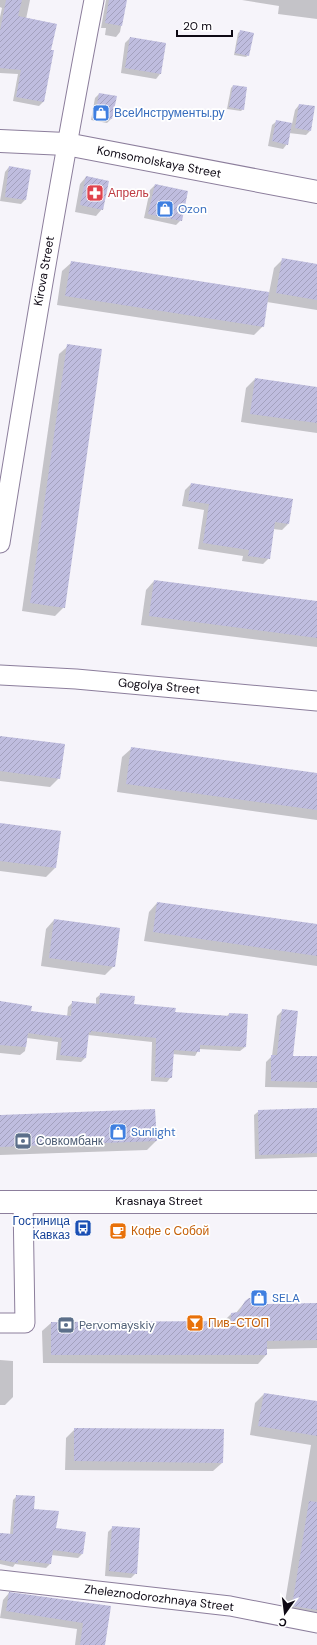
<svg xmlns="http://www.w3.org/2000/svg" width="317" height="1645" viewBox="0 0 317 1645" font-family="'DM Sans',sans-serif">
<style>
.shadow{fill:#0003}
.building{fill:url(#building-hatch)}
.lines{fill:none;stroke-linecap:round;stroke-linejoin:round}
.minor-casing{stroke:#8c7e9c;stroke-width:21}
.secondary-casing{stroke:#8c7e9c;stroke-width:24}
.minor{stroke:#fff;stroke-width:19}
.secondary{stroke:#fff;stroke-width:22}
.labels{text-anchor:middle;stroke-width:3.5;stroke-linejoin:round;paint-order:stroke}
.shop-label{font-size:12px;fill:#366cbe;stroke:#fff;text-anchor:start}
.street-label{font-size:12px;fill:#0e0914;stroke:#fff}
.health-label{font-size:12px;fill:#be3a42;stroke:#fff;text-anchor:start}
.service-label{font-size:12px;fill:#4e5e75;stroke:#fff;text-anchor:start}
.transit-label{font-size:12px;fill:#164399;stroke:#fff;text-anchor:end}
.food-label{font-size:12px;fill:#c56008;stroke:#fff;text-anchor:start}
</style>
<defs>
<pattern id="building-hatch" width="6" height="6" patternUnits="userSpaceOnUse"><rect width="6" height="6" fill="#bfbddf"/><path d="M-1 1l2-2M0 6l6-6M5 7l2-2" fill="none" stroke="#a3a1be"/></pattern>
</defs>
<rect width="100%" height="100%" fill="#f6f4fa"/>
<!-- shadow -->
<g class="shadow">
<path d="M0,0H30L26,19L50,51L43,102L39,106L13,101L18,74L0,73V17L2,8L0,7Z"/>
<path d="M106,0H126L120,32L116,37L105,35L106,28H101Z"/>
<path d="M242,0H317V19L278,14L279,6Z"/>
<path d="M241,31L248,55L246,57L234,55L238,33Z"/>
<path d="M130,38L165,44L160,74L156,79L121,73L125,43Z"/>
<path d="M233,86L243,109L241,111L227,109L231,88Z"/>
<path d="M99,94L111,119L107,123L91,120L95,98Z"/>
<path d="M299,105L310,131L306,135L289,133L287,144L283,149L268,146L272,125L277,121L292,124L295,110Z"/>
<path d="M9,167L25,200L21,204L0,201L5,172Z"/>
<path d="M86,177L102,209L96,216L75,212L80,184Z"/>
<path d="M155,185L181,220L176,225L144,218L150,190Z"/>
<path d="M283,259L317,265V310L267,302L263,326L254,335L57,305L62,271L71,263L269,293L274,268Z"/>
<path d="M68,346L64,607L55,616L22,611L59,354Z"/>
<path d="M255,379L317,388V433L241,422L246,388Z"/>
<path d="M191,484L292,499L288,524L282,530L273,529L269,558L263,564L242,561L243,556L198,549L204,510L182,506L185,490Z"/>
<path d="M154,581L317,602V647L141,625L146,590Z"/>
<path d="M0,737L59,778L50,787L0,781Z"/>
<path d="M131,749L317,774V820L117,792L122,757Z"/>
<path d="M0,824L55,868L46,877L0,871Z"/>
<path d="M157,903L317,925V966L144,941L149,912Z"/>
<path d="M54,920L114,966L105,975L41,966L46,929Z"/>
<path d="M101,994L133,1005L174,1013L227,1016L229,1014L245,1047L240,1051L199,1049L195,1056L172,1054L171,1077L167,1082L151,1081L152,1042L88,1035L85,1058L81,1062L56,1060L58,1042L27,1038L25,1051L20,1055L0,1053V1002L30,1012L67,1017L68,1007L73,1002L96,1004V998Z"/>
<path d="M283,1010L291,1057H317V1088L265,1087L266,1062L272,1056L277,1016Z"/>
<path d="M317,1109V1157L255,1159L254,1115L259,1111Z"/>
<path d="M154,1110L156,1141L147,1150L0,1155V1116Z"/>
<path d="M245,1302L266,1305L317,1304V1348L266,1349V1355L258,1364L43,1363L42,1331L51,1323L223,1322L231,1314H235Z"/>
<path d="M0,1360L13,1361V1397L5,1405H0Z"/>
<path d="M264,1394L317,1402V1620L283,1614L311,1445L250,1435L255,1403Z"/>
<path d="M75,1429L222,1463L213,1471L65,1470L66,1438Z"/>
<path d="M17,1496L55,1529L85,1532L82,1554L78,1558L51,1555L50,1564L46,1568L15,1564L13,1567L0,1564V1533L10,1535L13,1500Z"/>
<path d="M113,1527L136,1573L131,1578L105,1576L108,1532Z"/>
<path d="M9,1593L110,1607L104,1645H75L77,1629L0,1618L3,1600Z"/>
</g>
<!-- building -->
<g class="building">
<path d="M6,0H22L18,16L57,24L51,50H54L44,102L16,97L21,70L0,68V31Z"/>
<path d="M109,0H127L122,26L105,23Z"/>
<path d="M240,30L254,33L249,56L235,53Z"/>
<path d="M130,37L166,43L161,74L125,68Z"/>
<path d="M233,85L247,87L244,110L229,107Z"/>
<path d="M99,93L117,96L112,119L95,116Z"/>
<path d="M299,104L315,106L311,131L295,128Z"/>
<path d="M276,120L292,123L288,145L272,141Z"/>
<path d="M9,166L31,170L26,200L5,197Z"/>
<path d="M86,176L109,181L103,210L80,205Z"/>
<path d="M155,184L188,191L182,221L148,214Z"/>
<path d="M282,258L317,264V300L276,293Z"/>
<path d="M71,261L269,292L264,327L65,296Z"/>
<path d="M67,344L102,349L65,608L30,603Z"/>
<path d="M255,378L317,387V423L250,414Z"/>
<path d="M191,483L293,499L289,524L275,522L270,559L248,556L249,550L203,543L209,504L188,501Z"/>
<path d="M154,580L317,601V638L149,616Z"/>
<path d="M0,736L65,744L60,779L0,771Z"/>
<path d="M131,747L317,773V810L126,784Z"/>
<path d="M0,823L61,831L56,868L0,861Z"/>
<path d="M157,902L317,924V956L153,932Z"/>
<path d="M54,919L120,928L115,967L49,958Z"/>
<path d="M100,993L135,996L134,1004L176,1008L175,1012L229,1016V1013L248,1014L246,1047L200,1045V1052L174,1050L172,1078L155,1077L156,1038L91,1031V1033L89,1032L86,1058L60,1055L62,1038L28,1033L26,1047L0,1045V1001L32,1006L31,1011L71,1016L72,1001L99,1004Z"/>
<path d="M282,1009L298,1011L293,1056H317V1082L271,1081V1055H277Z"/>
<path d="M317,1108V1153L259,1155L258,1110Z"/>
<path d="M155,1109L157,1141L0,1147V1115Z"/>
<path d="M249,1298H267V1304L317,1303V1340L267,1341V1355H51V1322L231,1321V1313L239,1312L245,1301Z"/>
<path d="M264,1393L317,1401V1436L258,1426Z"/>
<path d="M74,1428L224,1429L223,1463L74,1461Z"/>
<path d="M16,1495L35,1496L34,1509L59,1511L56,1528L86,1532L83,1554L53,1550L51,1564L18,1560V1563L0,1560V1533L13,1534Z"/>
<path d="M309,1501L317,1502V1610L292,1606Z"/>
<path d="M112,1526L140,1528L137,1574L109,1571Z"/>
<path d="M9,1592L111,1606L105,1645H80L83,1623L6,1611Z"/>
</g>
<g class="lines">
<!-- minor casing -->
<g class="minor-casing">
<g id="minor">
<path d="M0,543C29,362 59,181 94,0"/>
<path d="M0,675L76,679L317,701"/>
<path d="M0,1323H25L23,1201"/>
<path d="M0,1580L230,1606L317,1623"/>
</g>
</g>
<!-- secondary casing -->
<g class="secondary-casing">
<g id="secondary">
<path d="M0,141L66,144L317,192"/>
<path d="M0,1202H317"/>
</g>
</g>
<!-- minor -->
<use href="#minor" class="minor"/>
<!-- secondary -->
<use href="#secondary" class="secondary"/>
</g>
<!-- icons -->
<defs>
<g id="shop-square" transform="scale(0.9)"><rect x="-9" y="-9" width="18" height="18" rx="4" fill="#3f7fe0" stroke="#fff"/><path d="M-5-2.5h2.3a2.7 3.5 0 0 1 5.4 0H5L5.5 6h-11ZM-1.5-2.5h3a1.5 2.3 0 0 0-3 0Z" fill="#fff"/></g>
<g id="pharmacy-square" transform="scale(0.9)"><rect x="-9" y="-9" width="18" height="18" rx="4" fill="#e0444e" stroke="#fff"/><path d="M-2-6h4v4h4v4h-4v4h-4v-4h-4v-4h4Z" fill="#fff"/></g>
<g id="bank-square" transform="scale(0.9)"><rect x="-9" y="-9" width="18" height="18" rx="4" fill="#5c6f8a" stroke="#fff"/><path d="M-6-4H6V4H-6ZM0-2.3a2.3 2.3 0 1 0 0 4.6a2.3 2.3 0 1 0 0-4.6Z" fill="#fff"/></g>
<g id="bus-square" transform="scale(0.9)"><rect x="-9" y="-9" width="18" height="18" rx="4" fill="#1a4fb4" stroke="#fff"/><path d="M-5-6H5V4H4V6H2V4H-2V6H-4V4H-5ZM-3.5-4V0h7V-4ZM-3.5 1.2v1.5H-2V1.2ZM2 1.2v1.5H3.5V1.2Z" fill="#fff"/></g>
<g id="cafe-square" transform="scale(0.9)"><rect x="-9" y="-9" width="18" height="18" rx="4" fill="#e8710a" stroke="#fff"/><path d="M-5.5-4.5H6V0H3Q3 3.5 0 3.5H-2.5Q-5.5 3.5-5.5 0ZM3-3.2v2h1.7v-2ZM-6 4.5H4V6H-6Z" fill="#fff"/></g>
<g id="bar-square" transform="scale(0.9)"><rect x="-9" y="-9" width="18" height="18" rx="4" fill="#e8710a" stroke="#fff"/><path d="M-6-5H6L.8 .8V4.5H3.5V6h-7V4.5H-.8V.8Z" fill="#fff"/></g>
</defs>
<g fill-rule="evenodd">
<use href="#shop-square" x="101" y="113"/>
<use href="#pharmacy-square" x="95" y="193"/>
<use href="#shop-square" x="165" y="209"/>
<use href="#shop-square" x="118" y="1132"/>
<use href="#bank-square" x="23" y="1141"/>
<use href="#bus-square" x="83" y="1228"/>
<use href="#cafe-square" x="118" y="1231"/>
<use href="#shop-square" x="259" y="1298"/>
<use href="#bar-square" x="195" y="1323"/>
<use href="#bank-square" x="66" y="1325"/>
</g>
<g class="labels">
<!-- shop labels -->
<g class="shop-label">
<text x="114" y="117">ВсеИнструменты.ру</text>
<text x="178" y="213">Ozon</text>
<text x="131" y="1136">Sunlight</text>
<text x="272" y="1302">SELA</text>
</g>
<!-- street labels -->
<g class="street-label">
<text transform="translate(159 162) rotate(11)" y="4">Komsomolskaya Street</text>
<text transform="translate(44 271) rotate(-80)" y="4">Kirova Street</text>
<text transform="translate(159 686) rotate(5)" y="4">Gogolya Street</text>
<text x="159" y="1205">Krasnaya Street</text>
<text transform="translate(159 1598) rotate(7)" y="4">Zheleznodorozhnaya Street</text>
</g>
<!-- health labels -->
<g class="health-label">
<text x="108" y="197">Апрель</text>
</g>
<!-- service labels -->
<g class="service-label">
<text x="36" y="1145">Совкомбанк</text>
<text x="79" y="1329">Pervomayskiy</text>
</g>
<!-- transit labels -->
<g class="transit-label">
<text x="70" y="1225">Гостиница<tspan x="70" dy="14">Кавказ</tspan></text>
</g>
<!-- food labels -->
<g class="food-label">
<text x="131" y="1235">Кофе с Собой</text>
<text x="208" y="1327">Пив-СТОП</text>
</g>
</g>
<!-- north arrow -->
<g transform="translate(285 1613) rotate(194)" stroke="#ffffff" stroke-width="3" paint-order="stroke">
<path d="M0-3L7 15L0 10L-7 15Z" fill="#0e0914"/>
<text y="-6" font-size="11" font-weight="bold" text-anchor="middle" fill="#0e0914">С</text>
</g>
<!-- scale -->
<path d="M177 30v6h55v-6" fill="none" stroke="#0e0914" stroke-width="2"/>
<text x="183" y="30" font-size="12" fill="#0e0914" stroke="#ffffff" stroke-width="3" paint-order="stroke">20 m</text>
</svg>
